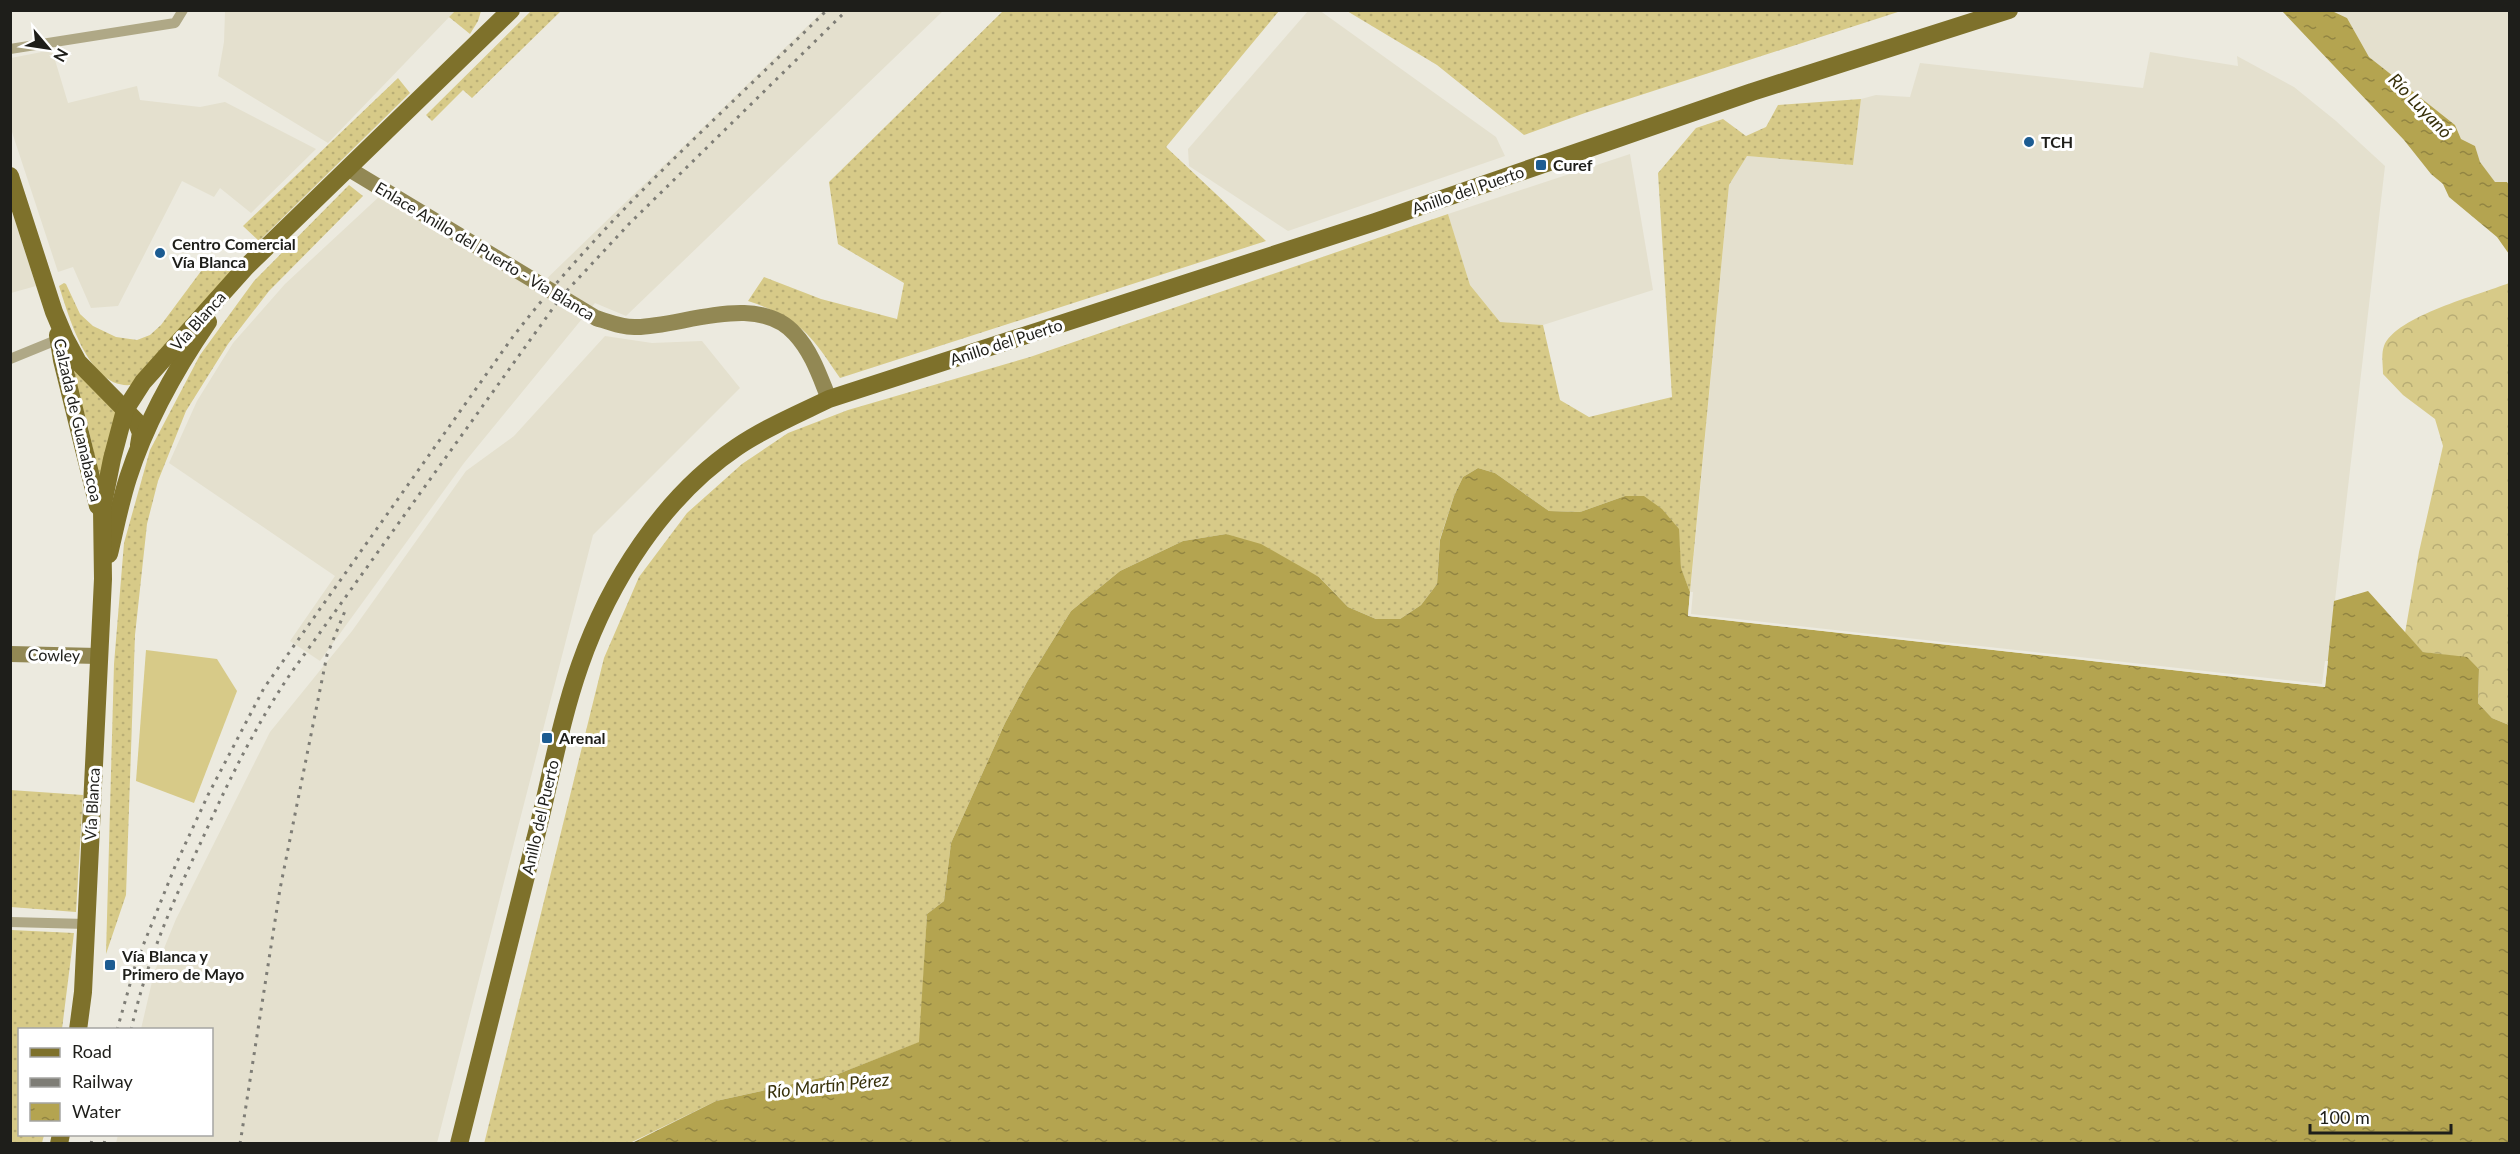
<svg xmlns="http://www.w3.org/2000/svg" width="2520" height="1154" viewBox="0 0 2520 1154" font-family="Lato,sans-serif">
<style>
.built{fill:#e4e0ce}
.grass{fill:url(#grass-dots)}
.forest{fill:url(#forest-crowns)}
.garden{fill:#d7ca88}
.water{fill:url(#water-ripples)}
.pier{fill:#eceadf}
.lines{fill:none;stroke-linecap:round;stroke-linejoin:round}
.street{stroke:#afa886;stroke-width:10}
.secondary{stroke:#928854;stroke-width:16}
.primary{stroke:#7e712b;stroke-width:18}
.rail{stroke:#7e7d76;stroke-width:3;stroke-dasharray:3 6;stroke-linecap:butt}
.poi-dot{fill:#1c5c92;stroke:#fff;stroke-width:2}
.labels{text-anchor:middle;stroke-width:6;stroke-linejoin:round;paint-order:stroke}
.poi-label{font-size:16px;font-weight:bold;fill:#1e1e1a;stroke:#fff;text-anchor:start}
.street-label{font-size:16px;fill:#1e1e1a;stroke:#fff}
.water-label{font-size:18px;font-style:italic;fill:#37300a;stroke:#fff}
</style>
<defs>
<pattern id="grass-dots" width="8" height="8" patternUnits="userSpaceOnUse" patternTransform="scale(1.5)"><rect width="8" height="8" fill="#d7ca88"/><path d="M2 2h.1M6 6h.1" fill="none" stroke="#b8ad75" stroke-width="1.8" stroke-linecap="round"/></pattern>
<pattern id="forest-crowns" width="20" height="18" patternUnits="userSpaceOnUse" patternTransform="scale(1.5)"><rect width="20" height="18" fill="#d7ca88"/><path d="M2 6a3 3 0 1 1 6 0M12 15a3 3 0 1 1 6 0" fill="none" stroke="#b8ad75"/></pattern>
<pattern id="water-ripples" width="26" height="14" patternUnits="userSpaceOnUse" patternTransform="scale(1.5)"><rect width="26" height="14" fill="#b4a450"/><path d="M2 4q2-2 4 0t4 0M15 11q2-2 4 0t4 0" fill="none" stroke="#928542"/></pattern>
</defs>
<rect width="100%" height="100%" fill="#eceadf"/>
<!-- built -->
<g class="built">
<path d="M1319,10L1496,137L1505,156L1288,231L1189,166L1188,149L1308,11Z"/>
<path d="M225,11V10L455,11L328,143L218,76L224,42Z"/>
<path d="M823,11H943L626,316L595,303L464,463L320,661L290,641L335,576L169,463L197,401L233,343L285,284L382,194L536,289Z"/>
<path d="M2332,11H2509V185L2507,182H2495L2480,162L2475,146L2461,139L2455,125L2369,57L2347,18Z"/>
<path d="M52,50L68,103L137,86L140,100L200,107L225,102L316,149L251,213L220,188L214,197L182,181L118,306L91,308L73,267L58,272L11,129V58Z"/>
<path d="M2150,52L2238,66L2237,56L2294,87L2336,121L2385,166L2325,687L1688,616L1729,185L1747,156L1853,165L1861,99L1876,95L1910,97L1920,63L2143,88Z"/>
<path d="M1630,154L1653,290L1543,325L1500,322L1470,285L1448,214Z"/>
<path d="M10,205L36,286L11,293H10Z"/>
<path d="M605,336L652,343L702,341L740,388L593,535L437,1143H116L118,1135L212,1134V1030L141,1029L154,973L176,919L270,732L352,631L466,471L514,436Z"/>
</g>
<!-- grass -->
<g class="grass">
<path d="M455,11H481L478,21L470,34L449,17Z"/>
<path d="M531,11H561L472,98L463,90L432,121L426,115Z"/>
<path d="M1003,11H1279L1166,147L1266,241L840,378C811,335 800,318 748,301L764,277L821,299L897,319L904,283L838,244L829,182Z"/>
<path d="M1347,11H1901L1585,113L1524,135L1437,65Z"/>
<path d="M398,78L410,93L259,241L243,226Z"/>
<path d="M1861,99L1853,165L1747,156L1729,185L1690,592L1681,569L1678,529L1625,496L1580,512L1549,511L1495,473L1478,468L1463,477L1454,496L1440,539L1437,584L1421,605L1400,619H1376L1348,607L1319,577L1226,534L1183,541L1120,571L1071,611L1027,682L1005,723L951,843L944,901L927,914L920,1042L838,1074L716,1101L630,1143L484,1144L604,658L639,577L687,513L742,464L788,433L848,410L1030,357L1448,214L1470,285L1500,322L1543,325L1560,400L1589,417L1672,397L1658,173L1696,128L1723,119L1746,136L1766,127L1778,105Z"/>
<path d="M349,185L363,196L269,291L228,344L186,411L158,481L147,524L135,635L126,895L106,954L114,664L124,543L150,450L200,355L254,281Z"/>
<path d="M213,255L232,271L131,385C89,389 69,317 59,286L64,283L66,284L80,314L93,326L116,337L137,340L150,335L161,325Z"/>
<path d="M65,352L119,410L100,481L87,422Z"/>
<path d="M10,790L83,795L76,912L11,907Z"/>
<path d="M11,930L74,933L62,1029L20,1030V1134L44,1135L42,1143H11Z"/>
</g>
<!-- forest -->
<path class="forest" d="M2509,283V725L2492,718L2478,703L2479,669L2467,658L2423,652L2405,633L2419,552L2443,446L2435,419L2403,395L2383,374C2383,365 2381,354 2384,346C2396,316 2479,295 2509,283Z"/>
<!-- garden -->
<path class="garden" d="M146,650L217,659L237,691L194,803L136,781Z"/>
<!-- water -->
<g class="water">
<path d="M2282,11H2332L2347,18L2369,57L2455,125L2461,139L2475,146L2480,162L2495,182H2507L2509,185V254L2497,237L2449,197L2443,184L2431,174L2404,140Z"/>
<path d="M1478,468L1495,473L1549,511L1580,512L1625,496H1644L1662,509L1679,529L1681,568L1690,592L1688,616L2325,687L2334,601L2368,591L2423,652L2467,657L2479,669L2478,703L2492,718L2509,725V1143L630,1144L716,1101L838,1074L919,1042L927,914L944,901L951,843L1005,723L1027,682L1071,611L1120,571L1183,541L1226,534L1261,544L1319,577L1348,607L1376,619H1400L1421,605L1437,584L1440,540L1454,496L1463,477Z"/>
</g>
<!-- pier -->
<path class="pier" d="M1690,592H1693L1691,614L2322,684L2325,661H2328L2325,687L1688,616Z"/>
<g class="lines">
<!-- street -->
<g class="street">
<path d="M10,49L175,23L183,10"/>
<path d="M10,359L59,339"/>
<path d="M10,922L86,924"/>
</g>
<!-- secondary -->
<g class="secondary">
<path d="M349,169L596,318C609,322 624,328 637,327C684,326 758,292 795,334C812,352 820,377 829,399"/>
<path d="M10,654L98,656"/>
</g>
<!-- primary -->
<g class="primary">
<path d="M10,176L54,312L65,338L78,362L136,421L141,433L139,445"/>
<path d="M58,335L62,360L98,506"/>
<path d="M109,554C115,529 120,503 128,478C146,422 175,370 208,322"/>
<path d="M78,1030L83,992L103,579L102,509L112,459L125,410L143,382L246,267L511,10"/>
<path d="M59,1144L61,1134"/>
<path d="M459,1144C485,1042 510,941 535,840C550,782 560,722 580,665C609,582 663,497 737,447C765,428 798,414 829,399L1375,222L1752,92L2009,10"/>
</g>
<!-- rail -->
<g class="rail">
<path d="M117,1030L136,963L176,864L208,795L264,688L512,338C604,218 720,116 827,10"/>
<path d="M131,1030C146,963 172,903 201,842C227,784 255,726 291,673L561,297L629,224L847,10"/>
<path d="M91,1144L93,1134"/>
<path d="M104,1144L106,1134"/>
<path d="M240,1144L280,889L327,655L345,611"/>
</g>
</g>
<!-- markers -->
<g class="poi-dot">
<circle cx="2029" cy="142" r="6"/>
<rect x="1535" y="159" width="12" height="12" rx="3"/>
<circle cx="160" cy="253" r="6"/>
<rect x="541" y="732" width="12" height="12" rx="3"/>
<rect x="104" y="959" width="12" height="12" rx="3"/>
</g>
<g class="labels">
<!-- poi labels -->
<g class="poi-label">
<text x="2041" y="148">TCH</text>
<text x="1553" y="171">Curef</text>
<text x="172" y="250">Centro Comercial<tspan x="172" dy="18">Vía Blanca</tspan></text>
<text x="559" y="744">Arenal</text>
<text x="122" y="962">Vía Blanca y<tspan x="122" dy="18">Primero de Mayo</tspan></text>
</g>
<!-- street labels -->
<g class="street-label">
<text transform="translate(1468 190) rotate(-19)" y="6">Anillo del Puerto</text>
<text transform="translate(485 251) rotate(31)" y="6">Enlace Anillo del Puerto - Vía Blanca</text>
<text transform="translate(198 321) rotate(-48)" y="6">Vía Blanca</text>
<text transform="translate(1006 342) rotate(-18)" y="6">Anillo del Puerto</text>
<text transform="translate(78 420) rotate(77)" y="6">Calzada de Guanabacoa</text>
<text transform="translate(54 655) rotate(1)" y="6">Cowley</text>
<text transform="translate(92 804) rotate(-87)" y="6">Vía Blanca</text>
<text transform="translate(540 817) rotate(-77)" y="6">Anillo del Puerto</text>
</g>
<!-- water labels -->
<g class="water-label">
<text transform="translate(2420 106) rotate(46)" y="6">Río Luyanó</text>
<text transform="translate(828 1086) rotate(-6)" y="6">Río Martín Pérez</text>
</g>
</g>
<!-- border -->
<rect width="2520" height="1154" fill="none" stroke="#1e1e1a" stroke-width="24"/>
<!-- legend -->
<rect x="18" y="1028" width="195" height="108" fill="#ffffff" stroke="#a5a5a3" stroke-width="1.5"/>
<rect x="30" y="1048" width="30" height="9" fill="#7e712b" stroke="#a5a5a3" stroke-width="1.5"/>
<text x="72" y="1058" font-size="18" fill="#1e1e1a">Road</text>
<rect x="30" y="1078" width="30" height="9" fill="#7e7d76" stroke="#a5a5a3" stroke-width="1.5"/>
<text x="72" y="1088" font-size="18" fill="#1e1e1a">Railway</text>
<rect x="30" y="1103" width="30" height="18" fill="url(#water-ripples)" stroke="#a5a5a3" stroke-width="1.5"/>
<text x="72" y="1118" font-size="18" fill="#1e1e1a">Water</text>
<!-- north arrow -->
<g transform="translate(48 48) rotate(119)" stroke="#ffffff" stroke-width="4.5" paint-order="stroke">
<path d="M0-4.5L10 22L0 15L-10 22Z" fill="#1e1e1a"/>
<text y="-9" font-size="16" font-weight="bold" text-anchor="middle" fill="#1e1e1a">N</text>
</g>
<!-- scale -->
<path d="M2310 1124v9h141v-9" fill="none" stroke="#1e1e1a" stroke-width="3"/>
<text x="2319" y="1124" font-size="18" fill="#1e1e1a" stroke="#ffffff" stroke-width="4.5" paint-order="stroke">100 m</text>
</svg>
